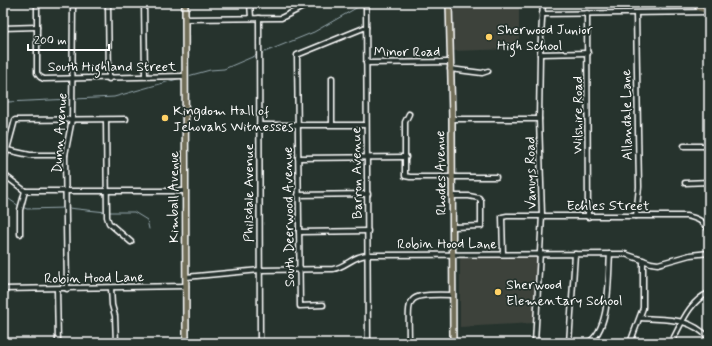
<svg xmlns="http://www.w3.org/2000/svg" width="712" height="346" viewBox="0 0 712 346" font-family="Mynerve,sans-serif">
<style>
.built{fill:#3c423b}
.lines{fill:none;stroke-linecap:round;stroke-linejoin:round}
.stream{stroke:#96a7ad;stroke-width:1}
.minor-casing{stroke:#fff;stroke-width:7}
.major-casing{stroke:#fff;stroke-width:8}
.minor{stroke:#26332d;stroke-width:4}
.major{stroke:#716e59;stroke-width:5}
.poi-dot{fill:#ffd166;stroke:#26332d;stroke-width:1.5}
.labels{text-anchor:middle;stroke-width:3.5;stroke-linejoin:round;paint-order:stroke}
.poi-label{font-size:14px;fill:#fff;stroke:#26332d;text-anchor:start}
.street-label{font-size:14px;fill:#fff;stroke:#26332d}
</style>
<rect width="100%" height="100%" fill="#26332d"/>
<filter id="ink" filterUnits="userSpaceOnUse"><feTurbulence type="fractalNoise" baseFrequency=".025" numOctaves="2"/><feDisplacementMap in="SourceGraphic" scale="8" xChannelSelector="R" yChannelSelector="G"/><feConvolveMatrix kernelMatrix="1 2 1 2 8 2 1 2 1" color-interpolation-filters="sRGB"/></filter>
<g filter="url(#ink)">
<!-- built -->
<g class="built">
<path d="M452,3H519V49L452,51Z"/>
<path d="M462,256L537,257L534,323L460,327V260Z"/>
</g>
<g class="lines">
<!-- stream -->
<g class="stream">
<path d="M260,54L314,32L365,3"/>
<path d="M188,76L210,70L224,69L257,55"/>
<path d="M75,99L114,97L181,78"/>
<path d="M3,105L7,102L72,99"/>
<path d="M3,195L19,206"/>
<path d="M22,207L27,209L65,208"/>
<path d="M68,208L106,212"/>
<path d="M109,212H134L147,220L149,229"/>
</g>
<!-- minor casing -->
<g class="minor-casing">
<g id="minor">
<path d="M37,3V73L40,77L44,79L184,76"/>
<path d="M108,3L109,79"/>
<path d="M144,3L145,76"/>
<path d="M250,3L251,18"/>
<path d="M366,3L368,343"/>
<path d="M587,13L588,217"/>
<path d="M542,14L709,12"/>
<path d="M636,14L639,187L636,216"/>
<path d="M259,18L260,343"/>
<path d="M185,19L281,18L311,3"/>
<path d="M3,28L37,27"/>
<path d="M540,54L588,53"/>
<path d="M366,63L449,62"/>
<path d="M450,69L482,73L488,71"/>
<path d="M332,78V124"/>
<path d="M409,114L405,122V176L410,177H496"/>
<path d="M452,119H539"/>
<path d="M106,120L107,217L109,223L131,242"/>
<path d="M259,125H366"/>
<path d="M684,146H709"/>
<path d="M7,150L30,155H65"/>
<path d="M298,158L406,157"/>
<path d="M3,164L15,120L126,119"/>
<path d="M3,174L25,191H185"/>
<path d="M685,183L709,182"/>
<path d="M298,195L368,194"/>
<path d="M452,196H469L479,198L481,201V226L453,227"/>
<path d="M299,232L368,231"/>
<path d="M20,234V210L25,191"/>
<path d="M503,254L502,217L507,216H686C697,218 703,221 709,230"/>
<path d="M186,277L260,270L333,269C346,267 354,255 368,255L625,254L651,263L658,264L690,255L709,253"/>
<path d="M111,288L112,305L115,316L116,342"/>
<path d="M3,289L186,286"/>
<path d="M57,289L58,343"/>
<path d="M67,289L65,155L72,119L73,3"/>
<path d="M323,305L300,306L297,55L366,27"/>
<path d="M641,318C668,320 689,317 709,338"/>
<path d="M409,343C409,296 402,294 452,295"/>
<path d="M535,343L542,215L539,119L540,54L543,3"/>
<path d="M569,343L575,254"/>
<path d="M587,343C611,332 608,277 610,254"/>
<path d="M630,343L643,308V260"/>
<path d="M671,343C681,325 689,301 709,293"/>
</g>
</g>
<!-- major casing -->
<g class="major-casing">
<g id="major">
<path d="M185,3L186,343"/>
<path d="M449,3L452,119L453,343"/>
<path d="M696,3L699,8L709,11"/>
<path d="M703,3L709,7"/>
</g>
</g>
<!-- minor -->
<use href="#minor" class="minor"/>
<!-- major -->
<use href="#major" class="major"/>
</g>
</g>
<!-- markers -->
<g class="poi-dot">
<circle cx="489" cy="37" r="4"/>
<circle cx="165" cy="118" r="4"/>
<circle cx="498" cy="292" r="4"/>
</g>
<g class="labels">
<!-- poi labels -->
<g class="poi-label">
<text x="497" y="34">Sherwood Junior<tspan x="497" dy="16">High School</tspan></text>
<text x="173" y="115">Kingdom Hall of<tspan x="173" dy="16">Jehovahs Witnesses</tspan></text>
<text x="506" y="289">Sherwood<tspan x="506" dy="16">Elementary School</tspan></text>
</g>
<!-- street labels -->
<g class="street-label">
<text x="407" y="56">Minor Road</text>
<text x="112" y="71">South Highland Street</text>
<text transform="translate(577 115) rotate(-90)" y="5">Wilshire Road</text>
<text transform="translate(626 115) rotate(-91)" y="5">Allandale Lane</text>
<text transform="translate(59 133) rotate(-86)" y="5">Dunn Avenue</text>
<text transform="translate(356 173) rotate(-91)" y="5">Barron Avenue</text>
<text transform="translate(440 173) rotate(-91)" y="5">Rhodes Avenue</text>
<text transform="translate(530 173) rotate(-91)" y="5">Vanuys Road</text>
<text transform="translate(248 193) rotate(-90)" y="5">Philsdale Avenue</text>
<text transform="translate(173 197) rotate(-90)" y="5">Kimball Avenue</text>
<text x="608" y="210">Echles Street</text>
<text transform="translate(288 217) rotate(-91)" y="5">South Deerwood Avenue</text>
<text x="447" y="248">Robin Hood Lane</text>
<text transform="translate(94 277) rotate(-1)" y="5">Robin Hood Lane</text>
</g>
</g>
<!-- margin -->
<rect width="712" height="346" fill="none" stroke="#26332d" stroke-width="16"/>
<rect x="8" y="8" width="696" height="330" fill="none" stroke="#fff" stroke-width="1.5" filter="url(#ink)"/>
<!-- scale -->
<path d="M28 44v6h81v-6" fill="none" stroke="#ffffff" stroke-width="2"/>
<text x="34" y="44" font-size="12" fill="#ffffff" stroke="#26332d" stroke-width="3" paint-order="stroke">200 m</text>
</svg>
